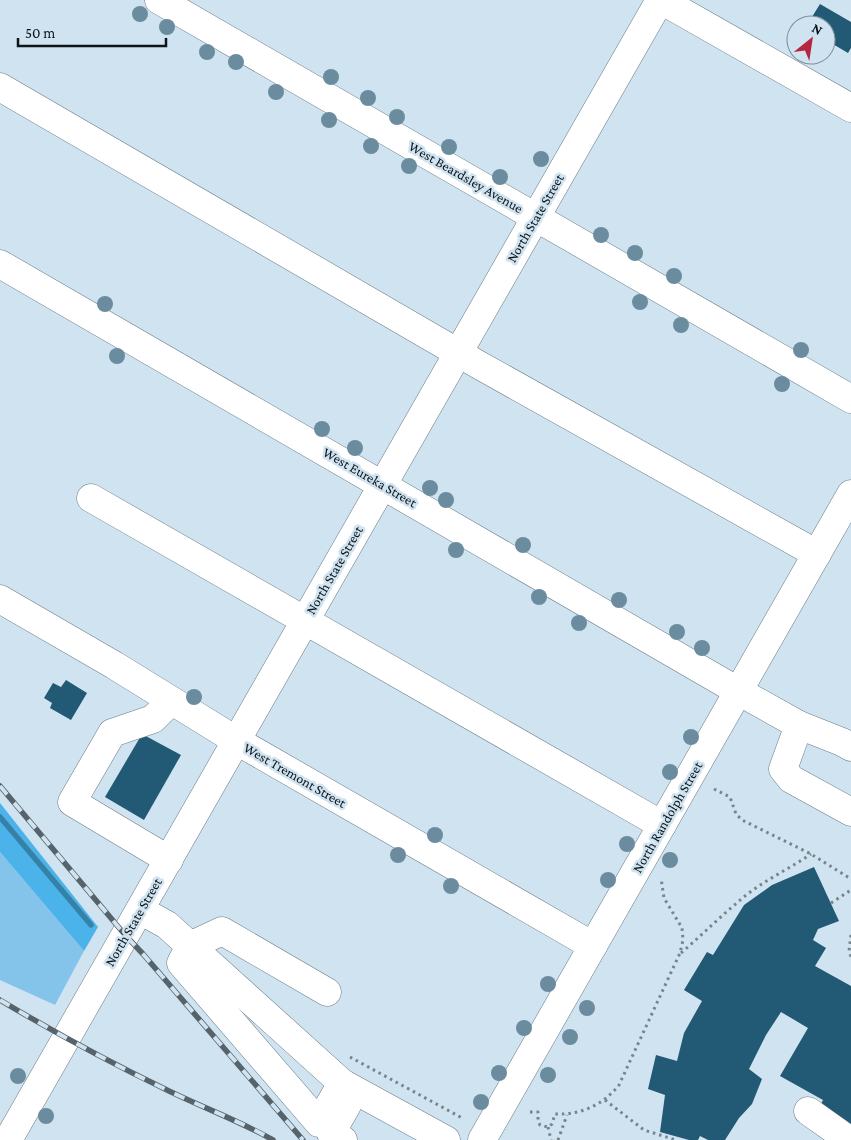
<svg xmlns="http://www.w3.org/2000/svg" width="851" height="1140" viewBox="0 0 851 1140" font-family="'Crimson Pro',serif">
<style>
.green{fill:#84c4ea}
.forest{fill:#4bb3e9}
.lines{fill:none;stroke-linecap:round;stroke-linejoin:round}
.stream{stroke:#3681a8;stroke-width:5.5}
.building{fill:#225975}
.minor-casing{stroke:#6b7d88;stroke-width:29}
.major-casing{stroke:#6b7d88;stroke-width:29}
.path{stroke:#76848c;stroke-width:3;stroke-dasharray:2.5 4;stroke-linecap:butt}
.minor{stroke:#fff;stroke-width:28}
.major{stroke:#fff;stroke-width:28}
.rail-casing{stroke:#57636b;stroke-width:5.5}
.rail{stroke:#cfe3f0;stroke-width:4;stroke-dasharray:11;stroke-linecap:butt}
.tree{fill:#6b8c9f}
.labels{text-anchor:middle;stroke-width:5;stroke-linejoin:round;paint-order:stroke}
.street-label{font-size:14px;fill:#0d1418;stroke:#cfe3f0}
</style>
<rect width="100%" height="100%" fill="#cfe3f0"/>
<!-- green -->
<path class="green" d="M0,852L84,951L55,1005L0,980Z"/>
<!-- forest -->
<path class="forest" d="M0,803L98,927L84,951L0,852Z"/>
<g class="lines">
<!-- stream -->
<path class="stream" d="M0,817L91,925"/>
</g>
<!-- building -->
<g class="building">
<path d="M820,4L851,22V48L848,53L826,40V25H807Z"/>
<path d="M66,680L87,693L71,720L50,708L52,703L44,698L53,683L61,687Z"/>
<path d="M142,734L181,755L144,820L105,797Z"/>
<path d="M814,867L839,921L818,929L813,940L826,948L815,966L851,986V1127L819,1108L823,1100L780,1076L808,1028L781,1012L766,1035L749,1069L762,1079L752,1104L739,1118L725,1140H708L700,1136L698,1140H689L660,1132L665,1095L648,1089L656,1055L677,1061L684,1033L702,1001L684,990L707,952L713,955L744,905L772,885Z"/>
</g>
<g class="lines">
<!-- minor casing -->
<g class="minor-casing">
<g id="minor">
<path d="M159,0L851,399"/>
<path d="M0,87L479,365L817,554"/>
<path d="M0,264L738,691L799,725L842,742L851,747"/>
<path d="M91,498L662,825"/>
<path d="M0,599L114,665L237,741L593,946"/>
<path d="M799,725L783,769L791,779L851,812"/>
<path d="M169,860L72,802L112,733L153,719L171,701"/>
<path d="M140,910L167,925L342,1083L446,1140"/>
<path d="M327,992L222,931L190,946L181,963L319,1123L342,1083"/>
<path d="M808,1111L849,1140"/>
<path d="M343,1140L331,1133L347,1105"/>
</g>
</g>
<!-- major casing -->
<g class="major-casing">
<g id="major">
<path d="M661,0L851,108"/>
<path d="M8,1140L660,0"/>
<path d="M482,1140L851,494"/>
</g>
</g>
<!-- path -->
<g class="path">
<path d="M714,789L730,797L736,814L742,820L811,854L851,879"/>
<path d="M831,903L851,890"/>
<path d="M851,935L849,951L851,957"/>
<path d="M681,953C703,934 723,914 745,896C765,880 789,869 811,854"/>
<path d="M350,1057L464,1119"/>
<path d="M605,1100L644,1130L676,1140"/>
<path d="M530,1112H538V1121L540,1125L548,1127L552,1124L555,1114C581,1115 603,1105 619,1085L680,953L683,940L682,928L664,898L661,878"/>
<path d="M548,1127L551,1140"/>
<path d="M558,1140L567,1115"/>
</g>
<!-- minor -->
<use href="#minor" class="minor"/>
<!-- major -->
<use href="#major" class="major"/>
<!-- rail casing -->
<g class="rail-casing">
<g id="rail">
<path d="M0,786L126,936L143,954L303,1140"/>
<path d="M0,1000C54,1032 109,1062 165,1089C201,1107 238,1120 273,1140"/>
</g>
</g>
<!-- rail -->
<use href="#rail" class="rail"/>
</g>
<!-- trees -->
<g class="tree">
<circle cx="140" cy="14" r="8"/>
<circle cx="167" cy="27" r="8"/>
<circle cx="207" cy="52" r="8"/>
<circle cx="236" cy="62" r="8"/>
<circle cx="331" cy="77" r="8"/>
<circle cx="276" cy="92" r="8"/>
<circle cx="368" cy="98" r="8"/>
<circle cx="397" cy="117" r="8"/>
<circle cx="329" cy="120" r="8"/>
<circle cx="371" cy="146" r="8"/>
<circle cx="449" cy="147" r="8"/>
<circle cx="541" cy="159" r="8"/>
<circle cx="409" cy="166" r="8"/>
<circle cx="500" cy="177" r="8"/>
<circle cx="601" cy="235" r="8"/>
<circle cx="635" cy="253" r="8"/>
<circle cx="674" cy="276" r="8"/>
<circle cx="640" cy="302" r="8"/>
<circle cx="105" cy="304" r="8"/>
<circle cx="681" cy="325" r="8"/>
<circle cx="801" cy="350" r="8"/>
<circle cx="117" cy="356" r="8"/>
<circle cx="782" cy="384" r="8"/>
<circle cx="322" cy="429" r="8"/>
<circle cx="355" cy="448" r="8"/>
<circle cx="430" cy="488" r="8"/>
<circle cx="446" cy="500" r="8"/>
<circle cx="523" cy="545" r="8"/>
<circle cx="456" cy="550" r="8"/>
<circle cx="539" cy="597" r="8"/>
<circle cx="619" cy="600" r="8"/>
<circle cx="579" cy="623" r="8"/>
<circle cx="677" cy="632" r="8"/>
<circle cx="702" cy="648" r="8"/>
<circle cx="194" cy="697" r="8"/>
<circle cx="691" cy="737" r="8"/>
<circle cx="670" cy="772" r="8"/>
<circle cx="435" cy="835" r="8"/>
<circle cx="627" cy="844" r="8"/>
<circle cx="398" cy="855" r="8"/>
<circle cx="670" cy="860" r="8"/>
<circle cx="608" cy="880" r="8"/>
<circle cx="451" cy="886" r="8"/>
<circle cx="548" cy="984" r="8"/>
<circle cx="587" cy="1008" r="8"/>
<circle cx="524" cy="1028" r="8"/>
<circle cx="570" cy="1037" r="8"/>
<circle cx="499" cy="1073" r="8"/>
<circle cx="548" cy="1075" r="8"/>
<circle cx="18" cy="1076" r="8"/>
<circle cx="481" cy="1102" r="8"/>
<circle cx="46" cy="1116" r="8"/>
</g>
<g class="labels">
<!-- street labels -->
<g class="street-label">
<text transform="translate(466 177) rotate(30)" y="5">West Beardsley Avenue</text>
<text transform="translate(535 218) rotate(-60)" y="5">North State Street</text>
<text transform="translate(370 477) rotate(30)" y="5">West Eureka Street</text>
<text transform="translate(334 570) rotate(-60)" y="5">North State Street</text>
<text transform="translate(295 775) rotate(30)" y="5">West Tremont Street</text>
<text transform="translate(667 817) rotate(-60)" y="5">North Randolph Street</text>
<text transform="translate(133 922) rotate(-60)" y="5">North State Street</text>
</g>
</g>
<!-- north arrow -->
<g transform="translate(811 40) rotate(30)"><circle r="24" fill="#cfe3f0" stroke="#81909a"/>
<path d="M0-4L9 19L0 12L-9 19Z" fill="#b72541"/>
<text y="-8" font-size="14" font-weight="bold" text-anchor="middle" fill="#0d1418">N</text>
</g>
<!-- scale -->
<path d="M18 38v8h148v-8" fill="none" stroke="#0d1418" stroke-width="2.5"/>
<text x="25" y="38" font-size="15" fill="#0d1418" stroke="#cfe3f0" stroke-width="4" paint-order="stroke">50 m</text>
</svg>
